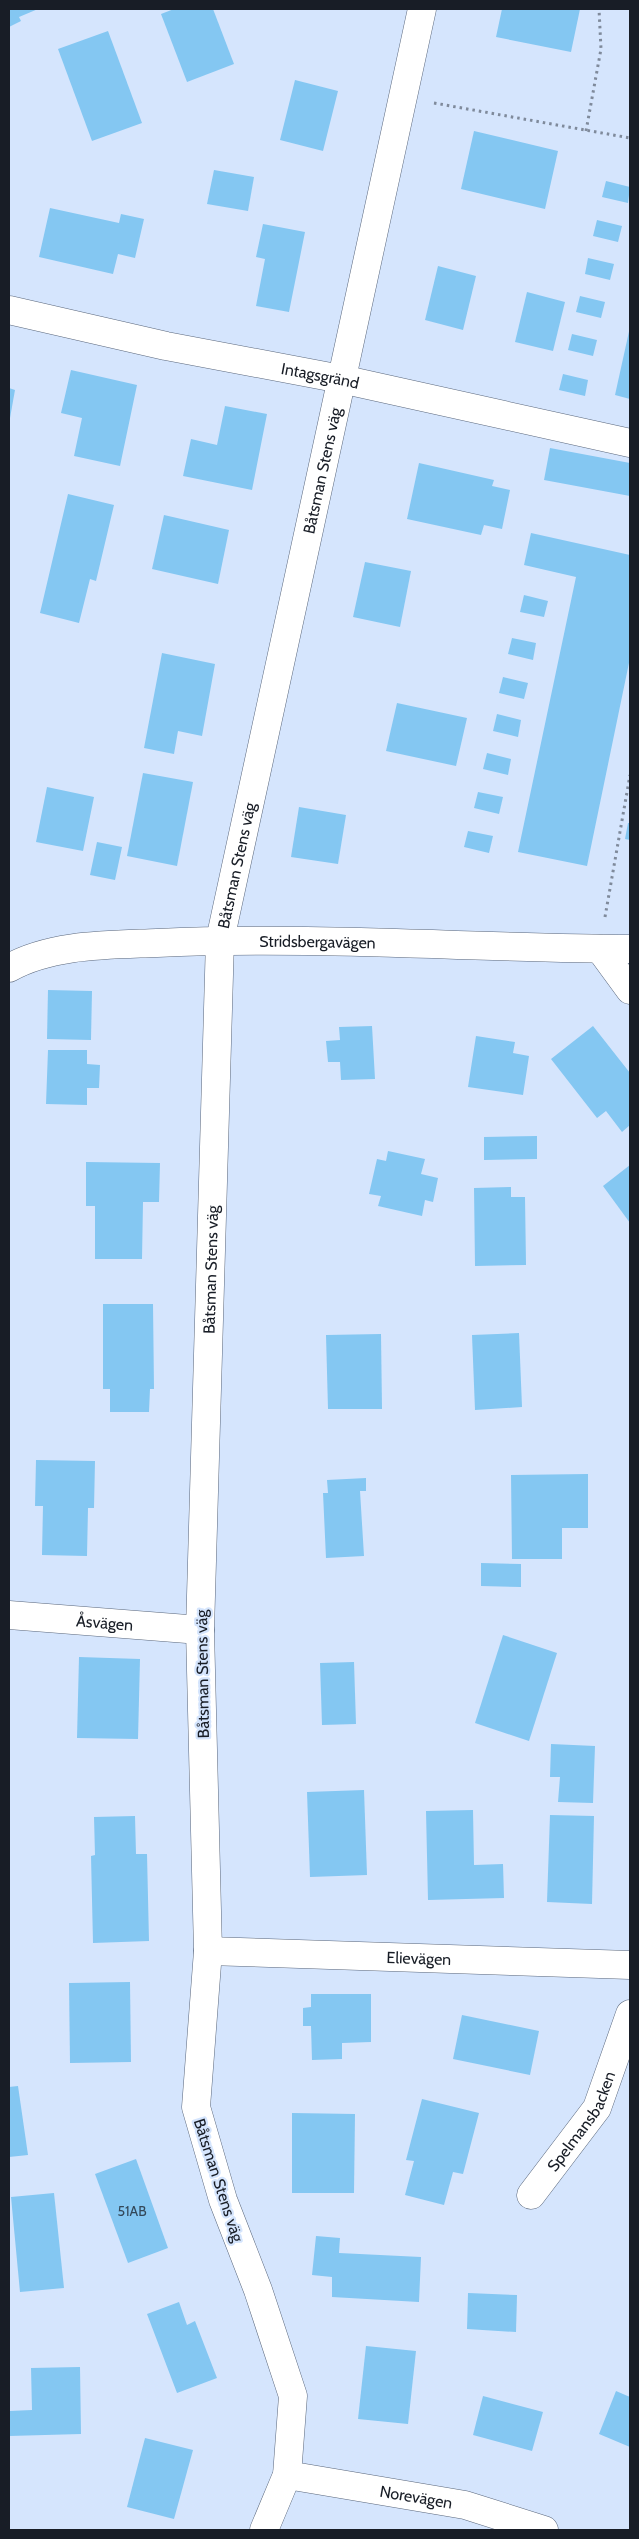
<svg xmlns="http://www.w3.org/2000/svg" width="639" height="2539" viewBox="0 0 639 2539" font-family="Cabin,sans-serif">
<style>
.building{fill:#84c7f2}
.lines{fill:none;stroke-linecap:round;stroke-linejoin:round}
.minor-casing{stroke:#5a677c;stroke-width:29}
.path{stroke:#7f8a9b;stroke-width:3;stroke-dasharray:2.5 4;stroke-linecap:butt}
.minor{stroke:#fff;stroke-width:28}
.labels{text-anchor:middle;stroke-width:4.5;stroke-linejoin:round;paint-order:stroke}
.number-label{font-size:14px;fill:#334859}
.street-label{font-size:16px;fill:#181d26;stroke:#d5e5fd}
</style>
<rect width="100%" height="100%" fill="#d5e5fd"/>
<!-- building -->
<g class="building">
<path d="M9,9H38L19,17L21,21L9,27Z"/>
<path d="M174,9H213L234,64L187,82L161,14Z"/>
<path d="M502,9H580L571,52L496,37Z"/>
<path d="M108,31L142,123L92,141L58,49Z"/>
<path d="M295,80L338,91L323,151L280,140Z"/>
<path d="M474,131L558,151L545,209L461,189Z"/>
<path d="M214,170L254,177L248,211L207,204Z"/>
<path d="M606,181L630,187L628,203L602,197Z"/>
<path d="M50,208L119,223L121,214L144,219L135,258L118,254L113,274L39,257Z"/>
<path d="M597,220L622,226L618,242L593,236Z"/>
<path d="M263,224L305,232L289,312L256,306L265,259L256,257Z"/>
<path d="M588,258L614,264L610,280L585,274Z"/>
<path d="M438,266L476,276L463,330L425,320Z"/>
<path d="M527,292L565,302L553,351L515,342Z"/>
<path d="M580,296L605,302L601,318L576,312Z"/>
<path d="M630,327V399L615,395Z"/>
<path d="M572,334L597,340L593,356L568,350Z"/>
<path d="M71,370L137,385L120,466L74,456L82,418L61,413Z"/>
<path d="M563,374L588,380L585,396L559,390Z"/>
<path d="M9,388L15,390L10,418H9Z"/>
<path d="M225,406L267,414L252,490L183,476L191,439L217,445Z"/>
<path d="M550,448L630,463V496L544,480Z"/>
<path d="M419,463L494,480L492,486L510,490L502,529L484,525L481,535L407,519Z"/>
<path d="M68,494L114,505L96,581L90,579L79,623L40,613Z"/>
<path d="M164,515L229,530L218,584L152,569Z"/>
<path d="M531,533L630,555V658L587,866L518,852L576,577L524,565Z"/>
<path d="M365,562L411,571L400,627L353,617Z"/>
<path d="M524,595L548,601L544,617L520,612Z"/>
<path d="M512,638L536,643L533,660L508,654Z"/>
<path d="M162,653L215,664L202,736L178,731L174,754L144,748Z"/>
<path d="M503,677L528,683L524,699L499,693Z"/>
<path d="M397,703L467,718L456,766L386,751Z"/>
<path d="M497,714L521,720L518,737L493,731Z"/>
<path d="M487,753L511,759L508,775L483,769Z"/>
<path d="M143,773L193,782L177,866L127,856Z"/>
<path d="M47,787L94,797L83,851L36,842Z"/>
<path d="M478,792L503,797L499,814L474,808Z"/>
<path d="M299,807L346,815L338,864L291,857Z"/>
<path d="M628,823H630V840L625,839Z"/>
<path d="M468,831L493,836L489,853L464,847Z"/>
<path d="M97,842L122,847L115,880L90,875Z"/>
<path d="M48,990L92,991L91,1040L47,1039Z"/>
<path d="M372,1026L375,1079L341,1080L340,1062H328L326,1041L340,1040L339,1027Z"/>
<path d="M593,1026L630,1073V1125L622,1132L606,1111L597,1118L551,1059Z"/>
<path d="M476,1036L515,1042L513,1053L529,1056L523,1095L468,1087Z"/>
<path d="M48,1050H87V1064L100,1065L99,1088H87V1105L46,1104Z"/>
<path d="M537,1136V1159L484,1160V1137Z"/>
<path d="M388,1151L425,1159L421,1174L438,1178L433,1202L425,1200L422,1216L378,1206L381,1196L369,1194L377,1159L386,1161Z"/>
<path d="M86,1162L160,1163L159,1202H143L142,1259H95V1206H86Z"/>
<path d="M630,1165V1223L603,1186Z"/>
<path d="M511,1187V1197H525L526,1265L475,1266L474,1188Z"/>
<path d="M103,1304H153L154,1389H150L149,1412H110V1389H103Z"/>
<path d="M519,1333L522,1407L475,1410L472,1335Z"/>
<path d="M381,1334L382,1409H328L326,1335Z"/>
<path d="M36,1460L95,1461L94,1508H88L87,1556L42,1555L43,1506H35Z"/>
<path d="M588,1474V1528H562V1559H512L511,1475Z"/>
<path d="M366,1478V1491H360L364,1556L326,1558L323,1493H328L327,1480Z"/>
<path d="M481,1563L521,1564V1587L481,1586Z"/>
<path d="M503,1635L557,1653L529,1741L475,1723Z"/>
<path d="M79,1657L140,1659L138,1739L77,1738Z"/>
<path d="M354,1662L356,1724L322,1725L320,1663Z"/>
<path d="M551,1744L595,1746L593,1803L558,1802L560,1777H550Z"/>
<path d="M364,1790L367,1875L310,1877L307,1792Z"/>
<path d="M473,1810L474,1865L503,1864L504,1898L428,1900L426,1811Z"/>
<path d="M550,1815L594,1816L592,1904L547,1902Z"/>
<path d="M135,1816L136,1854H147L149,1941L93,1943L91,1856L95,1855L94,1817Z"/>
<path d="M130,1982L131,2062L70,2063L69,1983Z"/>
<path d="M311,1994H371V2042L342,2043V2059L312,2060L311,2026H303V2008L311,2007Z"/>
<path d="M462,2015L539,2031L530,2075L453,2059Z"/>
<path d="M18,2086L28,2155L9,2157V2087Z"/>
<path d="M422,2099L479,2113L463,2174L453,2172L444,2205L405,2195L414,2161L406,2160Z"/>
<path d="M292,2113L355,2114L354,2193H292Z"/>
<path d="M136,2159L168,2248L128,2263L95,2174Z"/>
<path d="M54,2193L64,2288L20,2292L11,2197Z"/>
<path d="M316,2236L340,2238L339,2253L421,2257L419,2302L332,2297V2277L312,2275Z"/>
<path d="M468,2293L517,2295L516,2332L467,2329Z"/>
<path d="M179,2302L187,2325L195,2321L217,2378L177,2393L147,2314Z"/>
<path d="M366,2346L416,2351L408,2424L358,2419Z"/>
<path d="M80,2367L81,2434L9,2436V2411L32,2410L31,2368Z"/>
<path d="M616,2391L630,2397V2447L599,2434Z"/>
<path d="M483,2396L543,2412L532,2451L473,2435Z"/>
<path d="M145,2438L193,2450L174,2519L127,2507Z"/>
</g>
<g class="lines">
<!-- minor casing -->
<g class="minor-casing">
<g id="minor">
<path id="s1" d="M9,310L166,346L341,379L630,443"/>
<path d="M600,949L630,990"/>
<path id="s2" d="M9,968C52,944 108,945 157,943C314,936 473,948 630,949"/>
<path id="s3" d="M9,1615L200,1630"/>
<path id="s4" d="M208,1951L630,1965"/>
<path id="s5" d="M531,2195L597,2108L630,2014"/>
<path id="s6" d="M287,2475L465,2505L544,2530"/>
<path id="s7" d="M264,2530L287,2475L293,2396L258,2290L223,2200L196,2107L208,1951L200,1630L220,940L422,9"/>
</g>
</g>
<!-- path -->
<g class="path">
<path d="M434,103L630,138"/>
<path d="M586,131L601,49L599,9"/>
<path d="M605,917L630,775"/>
</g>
<!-- minor -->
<use href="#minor" class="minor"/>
</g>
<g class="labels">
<!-- number labels -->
<g class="number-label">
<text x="132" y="2216">51AB</text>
</g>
<!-- street labels -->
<g class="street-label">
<text dy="6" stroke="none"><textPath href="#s1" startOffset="318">Intagsgränd</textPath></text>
<text dy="6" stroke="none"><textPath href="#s7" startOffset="2092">Båtsman Stens väg</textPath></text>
<text dy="6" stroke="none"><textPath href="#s7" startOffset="1688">Båtsman Stens väg</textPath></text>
<text dy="6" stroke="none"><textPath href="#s2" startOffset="312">Stridsbergavägen</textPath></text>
<text dy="6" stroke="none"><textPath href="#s7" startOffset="1282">Båtsman Stens väg</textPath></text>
<text dy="6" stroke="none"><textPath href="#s3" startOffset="96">Åsvägen</textPath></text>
<text transform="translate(202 1674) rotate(-91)" y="6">Båtsman Stens väg</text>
<text dy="6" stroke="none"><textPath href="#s4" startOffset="211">Elievägen</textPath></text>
<text dy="6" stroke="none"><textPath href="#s5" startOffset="90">Spelmansbacken</textPath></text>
<text transform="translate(219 2180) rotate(72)" y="6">Båtsman Stens väg</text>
<text dy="6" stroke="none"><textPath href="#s6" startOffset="131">Norevägen</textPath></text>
</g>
</g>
<!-- border -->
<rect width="639" height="2539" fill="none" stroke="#181d26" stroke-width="20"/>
</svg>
